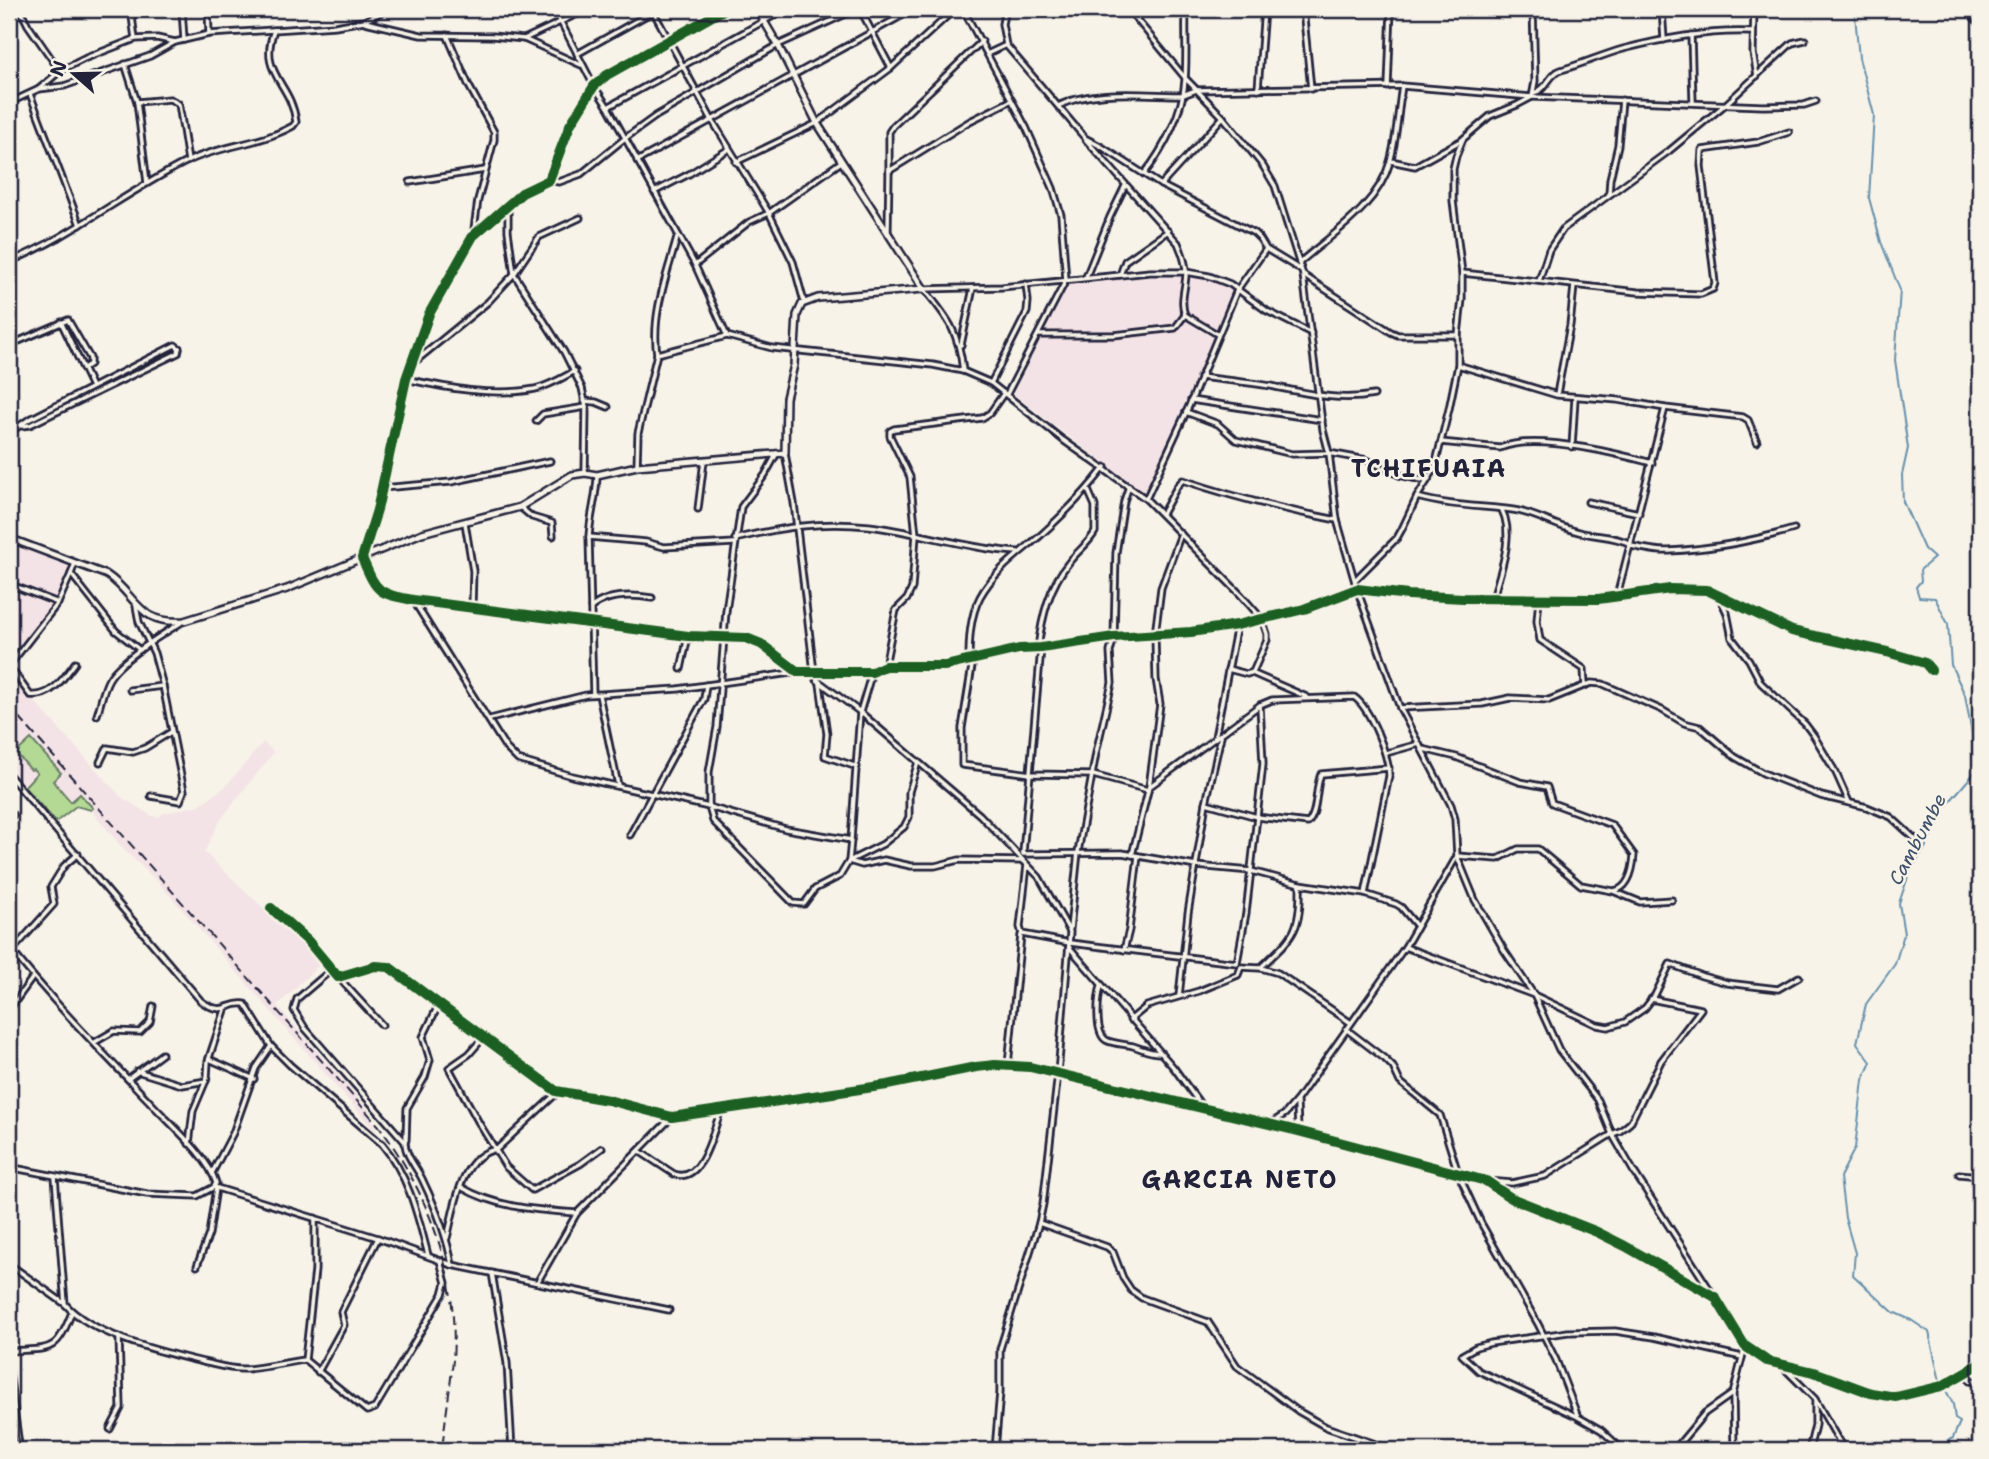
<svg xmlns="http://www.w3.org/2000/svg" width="1989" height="1459" viewBox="0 0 1989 1459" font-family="'Shantell Sans',sans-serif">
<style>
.built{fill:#f4e3e6}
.green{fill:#b3d994;stroke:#6a7e68;stroke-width:2}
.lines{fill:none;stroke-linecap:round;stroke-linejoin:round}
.stream{stroke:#6790ac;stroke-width:2}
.street-casing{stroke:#22223b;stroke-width:9}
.secondary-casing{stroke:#22223b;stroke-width:10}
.street{stroke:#f7f3e8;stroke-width:3.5}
.secondary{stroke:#f7f3e8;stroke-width:5}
.rail{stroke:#22223b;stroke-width:2;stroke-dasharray:10 5;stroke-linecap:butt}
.cycleway-casing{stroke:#f7f3e8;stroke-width:15}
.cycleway{stroke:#1b5e20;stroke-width:10}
.labels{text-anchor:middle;stroke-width:5;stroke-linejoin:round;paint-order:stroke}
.water-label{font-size:19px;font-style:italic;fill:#3f506a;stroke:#f7f3e8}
.district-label{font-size:24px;font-weight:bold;letter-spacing:2px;fill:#22223b;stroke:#f7f3e8}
</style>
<rect width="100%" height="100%" fill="#f7f3e8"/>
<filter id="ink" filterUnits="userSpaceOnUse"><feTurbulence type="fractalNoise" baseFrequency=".0143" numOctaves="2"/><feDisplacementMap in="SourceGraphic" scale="14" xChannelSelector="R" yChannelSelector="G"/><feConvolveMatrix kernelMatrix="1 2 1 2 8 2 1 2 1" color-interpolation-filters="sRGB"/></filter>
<g filter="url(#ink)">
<!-- built -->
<g class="built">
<path d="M1179,274L1213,278L1234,291L1145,494L1013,394L1066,284Z"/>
<path d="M9,542L71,565L55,604L9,656Z"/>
<path d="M9,673L121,797L152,816L160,817L161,814L199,805L225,787L263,742L274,752L221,819L204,852L301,943L320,964L277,1006L368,1109L377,1133L158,882L125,851L91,810L76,806L56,822L9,769Z"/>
</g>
<!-- green -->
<path class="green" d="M31,739L61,773L53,781L71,802L80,794L93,808L91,810L76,806L56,822L24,787L37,773L33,769L31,770L16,753Z"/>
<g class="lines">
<!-- stream -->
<path class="stream" d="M1850,9L1855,15L1859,58L1874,115L1869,198L1881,242L1900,290L1895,360L1908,448L1902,475L1903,502L1924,549L1934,558L1920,570L1921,581L1916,587L1919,597L1935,598L1948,624L1951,665L1965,695L1972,734L1975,772L1945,807L1925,848L1910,871L1899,903L1904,934L1895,964L1866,1004L1857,1043L1871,1062L1863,1080L1855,1148L1840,1177L1845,1218L1855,1253L1853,1275L1893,1312L1911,1320L1929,1332L1939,1377L1953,1404L1955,1419L1960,1422L1953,1438L1949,1440L1947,1446L1951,1450"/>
<!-- street casing -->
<g class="street-casing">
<g id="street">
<path d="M20,9L28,25L60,71"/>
<path d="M131,9L135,39"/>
<path d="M182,9L184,40"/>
<path d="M208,9L209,34"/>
<path d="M554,9L594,86L608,107L695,265L727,336L772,348L933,365L963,371L991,383L1063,440L1146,499L1240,594L1262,619L1267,634V640L1253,672L1247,674L1228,669"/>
<path d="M652,9L712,120L769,213L793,262L804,302"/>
<path d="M725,9L607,75L594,86L570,125L549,180L522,193L473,236L429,314L406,379L377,510L362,558C377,592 376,593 413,600L688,636L746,638L761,644L798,672H872L885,666H945L1019,649L1041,648L1114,637L1191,632L1237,625L1304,609L1357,589L1408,595L1463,598L1598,599L1670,589L1707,590L1792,631L1887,652L1925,663L1931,670"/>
<path d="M963,9L1026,127L1053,188L1061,215L1066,280L1007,394"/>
<path d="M1005,9L1002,24L1006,45"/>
<path d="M1128,9L1186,79L1223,117L1263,166L1275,186L1303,275L1323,430L1329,453L1337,520L1357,589L1400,708L1451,805L1455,819L1457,856L1475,900L1504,950L1534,995L1559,1050L1598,1100L1612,1134L1634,1172L1714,1296"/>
<path d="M1303,9L1311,89"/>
<path d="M1662,9L1664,40"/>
<path d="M1754,9L1753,53L1757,76"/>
<path d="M1966,9L1980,24"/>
<path d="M365,22L421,35L493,36L524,39L581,65"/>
<path d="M447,35L469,86L494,132V140L478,200L473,236"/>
<path d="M1691,35L1693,102"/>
<path d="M524,39L588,9"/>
<path d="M982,41L893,126L889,132V171L970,121L1010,101"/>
<path d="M989,53L1006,45L1085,138L1102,147L1161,185L1254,233L1260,239L1266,249L1299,269"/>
<path d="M577,54L654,11"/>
<path d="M125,64L137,102L170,99L179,104L188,161"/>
<path d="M891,68L955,9"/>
<path d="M1388,87L1391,9"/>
<path d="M39,89L64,86L150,56L175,42L209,34L335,26L364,21L388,9"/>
<path d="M1258,89L1264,9"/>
<path d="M1533,93C1548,90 1548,74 1561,70C1582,64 1602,55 1623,49C1665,38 1709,30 1752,32"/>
<path d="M30,94L80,225"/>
<path d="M137,102L147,183"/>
<path d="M9,103L39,89L60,71L86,58L135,39L157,38L175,42"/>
<path d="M1058,106C1092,88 1146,95 1183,95L1196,90L1402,86L1532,97L1763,106L1804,105L1816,101"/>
<path d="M608,107L786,9"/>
<path d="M1086,140L1178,243C1182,252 1185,261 1186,270C1187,285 1179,300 1185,315L1217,334"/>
<path d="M637,161L914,9"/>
<path d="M1391,161L1415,166L1462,140"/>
<path d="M736,162L817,123L891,68L860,9"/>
<path d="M1144,174C1164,149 1183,112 1185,80C1187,56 1185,32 1186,9"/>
<path d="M549,180L559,182L581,174L624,139L656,116L778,45L857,9"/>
<path d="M410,182L485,170"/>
<path d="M1161,185L1223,117"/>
<path d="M654,192L689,174L729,149"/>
<path d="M1609,194L1610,179L1618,145L1622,100"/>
<path d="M508,203V231L514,274L564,352L582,388L586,407L585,472"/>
<path d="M888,231L889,171"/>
<path d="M9,248L12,260"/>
<path d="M9,262C72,236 126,192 186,162C220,145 259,145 293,126L296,122C291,81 258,75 274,30"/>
<path d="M1299,263C1332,234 1378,206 1390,162C1397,138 1398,111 1402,86"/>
<path d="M695,265L749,222L769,213L841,162"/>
<path d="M1462,273L1638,292L1701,294L1713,289L1715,283L1701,166L1702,150L1758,142L1789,132"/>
<path d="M1120,275L1125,261L1168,231"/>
<path d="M1303,275L1391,332L1398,335H1458"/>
<path d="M1086,277L1110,217L1125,186"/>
<path d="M1539,281L1549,250L1563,229L1669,151L1727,103L1792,43L1805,40"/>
<path d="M924,289L1002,287L1150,272H1186L1209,276L1230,284L1267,311L1311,333"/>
<path d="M924,289C948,318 959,332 963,371"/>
<path d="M61,322L92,387"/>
<path d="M1039,335H1114L1175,328L1185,315"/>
<path d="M19,341L68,320L90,358V364L84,368"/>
<path d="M961,345L973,288"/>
<path d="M657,354L727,336"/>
<path d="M411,365L488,302L514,274L539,237L580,218"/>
<path d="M1458,365L1557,395L1618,400L1665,408L1743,417L1748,420L1757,442"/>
<path d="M1200,377C1223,380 1248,382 1271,386C1306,393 1339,402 1374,395"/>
<path d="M406,379C446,388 494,397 535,389C549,386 562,378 575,371"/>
<path d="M991,383L1027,312L1028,301L1026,284"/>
<path d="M1557,394L1570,325L1574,286"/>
<path d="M1191,400L1322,420"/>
<path d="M584,401L596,402L608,407"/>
<path d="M1186,412L1218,424L1236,440L1292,454L1329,453L1367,460L1399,475L1427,481"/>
<path d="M536,421L543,414L586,407"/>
<path d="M22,426L30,425L178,353L179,348"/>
<path d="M9,433L28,420L175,345L179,348"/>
<path d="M1441,442L1500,448C1534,433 1615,453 1652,463"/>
<path d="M1572,447L1575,398"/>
<path d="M785,453L794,503L814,672L817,680L860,712L980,815L1039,877L1070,932L1058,1073L1043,1204L1039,1223L1000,1349V1392L995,1450"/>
<path d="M776,455L765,475L741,507L726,611L717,727L709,772V807L713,821L793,903L804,904L815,889L840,876L849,861L851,840"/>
<path d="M637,466L638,433L657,354C651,315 667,275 677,238"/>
<path d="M382,488L451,482L550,461"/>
<path d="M1417,497C1449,506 1481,506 1513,510C1536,513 1556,527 1579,532C1597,537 1613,535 1631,544"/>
<path d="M1146,499L1189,406L1237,290L1266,249"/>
<path d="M1588,502L1639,513"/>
<path d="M520,507L532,517L552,523L553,536"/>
<path d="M698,509L704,461"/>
<path d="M1162,514L1178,485L1183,480C1233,497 1285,510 1337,520"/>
<path d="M465,523L473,571L472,607"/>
<path d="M589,537L646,542L664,547L734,543"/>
<path d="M735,539C782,527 820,521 869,526C919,532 968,549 1018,552"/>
<path d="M1630,546C1643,548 1657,552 1669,551C1712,549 1753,541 1794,529"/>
<path d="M75,563L71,574L116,631L140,650"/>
<path d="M1355,580L1397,538L1402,529L1417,497L1434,470L1449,409L1458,365V335L1462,299V273L1453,201V169L1456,156L1463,139L1490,116L1517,105L1532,97L1535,81L1533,9"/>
<path d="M9,584L58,603"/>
<path d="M1617,596L1665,408"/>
<path d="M1493,598C1500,572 1515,536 1502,510"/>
<path d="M1720,598L1727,613L1732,638L1749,660L1761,683L1805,724L1814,736L1836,773L1849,802"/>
<path d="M1539,599L1537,621L1540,640L1584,669L1585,686"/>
<path d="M413,600L506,748L518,760L572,776L709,807L786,829L851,840L860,712L872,672"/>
<path d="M136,606L139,622L154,653L163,686L184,791L180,801L151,796"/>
<path d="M591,608C607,594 633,595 652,598"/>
<path d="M1038,648C1042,617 1049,586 1070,561C1078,551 1089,543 1095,532V506L1088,490"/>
<path d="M973,660L962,728V765L1031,774L1093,775L1148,790"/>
<path d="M969,661C969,640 970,616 980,597C994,571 1020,553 1041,535C1064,514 1086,492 1105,467"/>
<path d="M9,666L58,603L71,574"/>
<path d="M9,666L30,695C51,698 64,678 75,663"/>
<path d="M885,666L896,610L907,599L912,588L916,535L910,477L890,436V431L894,429L982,418L990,413L1004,393"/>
<path d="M681,669L688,636"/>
<path d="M1252,673L1307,697"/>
<path d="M820,684L827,734L825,756L857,767"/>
<path d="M130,690L163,686"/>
<path d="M593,694L589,537C590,515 597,496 597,475"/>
<path d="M599,695L618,785"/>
<path d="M1400,708L1482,704L1510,698L1549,700L1591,683L1603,684L1662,710L1684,723L1700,727L1735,757L1763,773L1821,796L1867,807L1891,817L1915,839"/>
<path d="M97,715C101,704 103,689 109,679C120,660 163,634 182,622"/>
<path d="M490,719L586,695L678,689L798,672"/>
<path d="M1215,737L1237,625"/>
<path d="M1423,749L1456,757L1520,782L1547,787L1552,803L1612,825L1634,855C1633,870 1629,888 1614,891"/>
<path d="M1386,753L1419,744"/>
<path d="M100,762L107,748L133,752L145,748L171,732"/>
<path d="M9,775L201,1001C225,1018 227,1001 245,1004L271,1046L290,1065L382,1144C409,1176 418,1216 428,1255"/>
<path d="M1149,787L1260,705L1272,700L1354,697C1370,708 1389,756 1389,776L1365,894"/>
<path d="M1206,803L1257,817L1308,823C1318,812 1315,789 1321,774L1389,768"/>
<path d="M9,819L13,815"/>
<path d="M630,835L704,699L706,685"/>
<path d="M1023,853L1041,648"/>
<path d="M1023,854L1122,853L1196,866L1251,871L1300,884L1365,894L1396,904L1401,907L1416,925"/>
<path d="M1132,855L1149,787L1160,704L1156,679L1155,635L1161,588L1181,534"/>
<path d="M849,861L862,865L884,860L911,866H935L959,860L1023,861"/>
<path d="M849,861L883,844L904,827L909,817V792L918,762"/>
<path d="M1027,865L1020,927L1022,934L1070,943L1237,963L1246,913L1263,764L1260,705"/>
<path d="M271,908L308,941L338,977L375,966L389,967L556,1091L608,1100L672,1117L887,1085L976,1067L995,1065L1030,1067L1298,1131L1486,1181L1511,1198L1597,1232L1625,1246L1715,1297L1745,1346L1767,1361L1814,1372L1871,1393L1896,1397L1942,1386L1980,1364"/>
<path d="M1070,929L1078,852L1096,753L1112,683L1110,652L1114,637L1116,553L1124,501L1129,486"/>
<path d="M9,947C52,1001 101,1051 149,1101C168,1122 209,1157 216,1183L214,1187"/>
<path d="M1069,947L1174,1068L1203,1108"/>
<path d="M1405,947L1534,995L1597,1025L1608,1027L1625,1022L1645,1008L1655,995L1670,964L1702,976L1727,983L1778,989L1799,977"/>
<path d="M1124,950L1129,930L1138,856"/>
<path d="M12,951L54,904L51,887L64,866L78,854"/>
<path d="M1261,968L1278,973L1351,1023"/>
<path d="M331,970L297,999L294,1010L305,1028L405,1142C405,1156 418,1169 423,1181C436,1208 447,1236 452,1265"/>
<path d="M338,977L382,1025"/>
<path d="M1101,986C1098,997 1094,1032 1106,1040C1113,1044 1125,1044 1133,1046C1143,1049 1149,1053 1160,1053"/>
<path d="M1179,996L1188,913L1206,803L1221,736"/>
<path d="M9,1010L33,977"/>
<path d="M1130,1020L1147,1006L1199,991L1238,975L1241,967L1260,968C1294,936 1301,932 1300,884"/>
<path d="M1346,1029L1385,1059L1393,1067L1400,1082L1440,1115L1458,1173L1481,1223L1538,1324L1556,1360L1578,1417L1601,1430L1623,1450"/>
<path d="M483,1038L469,1054L449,1068L479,1123L506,1167L532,1190L580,1164L602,1148"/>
<path d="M95,1042L114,1031L140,1032L150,1022L153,1006"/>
<path d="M209,1059L254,1079"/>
<path d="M1008,1065L1021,935"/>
<path d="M137,1071L182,1085L206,1081"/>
<path d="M128,1079L162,1054"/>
<path d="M1297,1102L1298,1131"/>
<path d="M1270,1124L1285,1114L1297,1100L1405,947L1457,856L1498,859L1518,849H1538L1581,885L1613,891L1640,902L1672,900"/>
<path d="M406,1140L407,1108L425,1077L430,1060L423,1037L439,1004"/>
<path d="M189,1144L193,1111L207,1078L208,1061L225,1010"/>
<path d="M639,1151L674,1174C703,1185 713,1130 721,1110"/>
<path d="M9,1167L147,1194L197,1196L214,1187L378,1238L452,1265L669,1310"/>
<path d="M212,1173L233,1133L256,1068L271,1046"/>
<path d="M1959,1174L1980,1176"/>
<path d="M55,1177L65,1304"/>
<path d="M1488,1181L1512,1183L1545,1176L1612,1134L1620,1131L1630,1123L1661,1061L1701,1009L1651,999"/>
<path d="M461,1187C496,1208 538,1210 577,1213"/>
<path d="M315,1218V1270L305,1360L367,1411L375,1408L443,1294L446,1283L440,1261"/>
<path d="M1039,1223L1107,1247L1113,1252L1123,1278L1131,1290L1142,1298L1208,1322L1237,1366L1298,1411L1326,1427L1393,1450"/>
<path d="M447,1238C455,1207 460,1155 497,1149L557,1093"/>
<path d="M9,1264L65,1304C93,1336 162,1352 203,1362C217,1365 232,1370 246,1369C265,1368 286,1362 305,1360"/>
<path d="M197,1266L209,1234L216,1188"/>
<path d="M492,1273L507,1363L512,1450"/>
<path d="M538,1281L577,1213L672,1117"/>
<path d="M9,1351C51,1348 56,1354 72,1312"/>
<path d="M1782,1366L1815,1399L1844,1450"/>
<path d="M9,1371L19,1445"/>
<path d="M1969,1371L1970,1381H1980"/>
<path d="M318,1372L344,1325L341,1312L378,1238"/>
<path d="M1576,1416L1479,1371L1462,1355L1476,1347L1491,1343L1568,1332L1615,1331L1654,1337L1742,1357"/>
<path d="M110,1429L121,1408L119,1337"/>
<path d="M1674,1450L1705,1413L1732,1394"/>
<path d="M1734,1450L1733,1394L1745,1346"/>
<path d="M1809,1450L1815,1425V1401"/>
</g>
</g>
<!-- secondary casing -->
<g class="secondary-casing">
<path id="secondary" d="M9,538L107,575C137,595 137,625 184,621L287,589L422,533L520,507L572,475L585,473L597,475L637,466L785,453L786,398L794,365L797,315L802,304L818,298L924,289L817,123L778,45L757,9"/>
</g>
<!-- street -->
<use href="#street" class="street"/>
<!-- secondary -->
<use href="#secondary" class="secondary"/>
<!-- rail -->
<path class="rail" d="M9,706L379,1126C429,1194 459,1275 453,1360C450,1390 445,1420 442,1450"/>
<!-- cycleway casing -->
<g class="cycleway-casing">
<g id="cycleway">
<path d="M725,9L607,75L594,86L570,125L549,180L522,193L473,236L429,314L406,379L377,510L362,558C377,592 376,593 413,600L688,636L746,638L761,644L798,672H872L885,666H945L1019,649L1041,648L1114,637L1191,632L1237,625L1304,609L1357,589L1408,595L1463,598L1598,599L1670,589L1707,590L1792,631L1887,652L1925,663L1931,670"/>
<path d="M271,908L308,941L338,977L375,966L389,967L556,1091L608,1100L672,1117L887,1085L976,1067L995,1065L1030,1067L1298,1131L1486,1181L1511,1198L1597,1232L1625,1246L1715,1297L1745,1346L1767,1361L1814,1372L1871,1393L1896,1397L1942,1386L1980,1364"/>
</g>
</g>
<!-- cycleway -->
<use href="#cycleway" class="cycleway"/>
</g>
</g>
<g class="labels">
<!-- water labels -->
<g class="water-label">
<text transform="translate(1917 839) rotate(-62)" y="7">Cambumbe</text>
</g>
<!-- district labels -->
<g class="district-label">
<text x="1429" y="477">TCHIFUAIA</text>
<text x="1240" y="1188">GARCIA NETO</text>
</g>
</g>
<!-- margin -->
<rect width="1989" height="1459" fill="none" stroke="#f7f3e8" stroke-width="35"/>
<rect x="18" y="18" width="1954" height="1424" fill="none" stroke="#22223b" stroke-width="2.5" filter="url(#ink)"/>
<!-- north arrow -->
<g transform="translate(74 74) rotate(290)" stroke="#f7f3e8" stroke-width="5" paint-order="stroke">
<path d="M0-5L12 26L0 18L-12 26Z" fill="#22223b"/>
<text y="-10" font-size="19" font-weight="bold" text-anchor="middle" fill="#22223b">N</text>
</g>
</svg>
